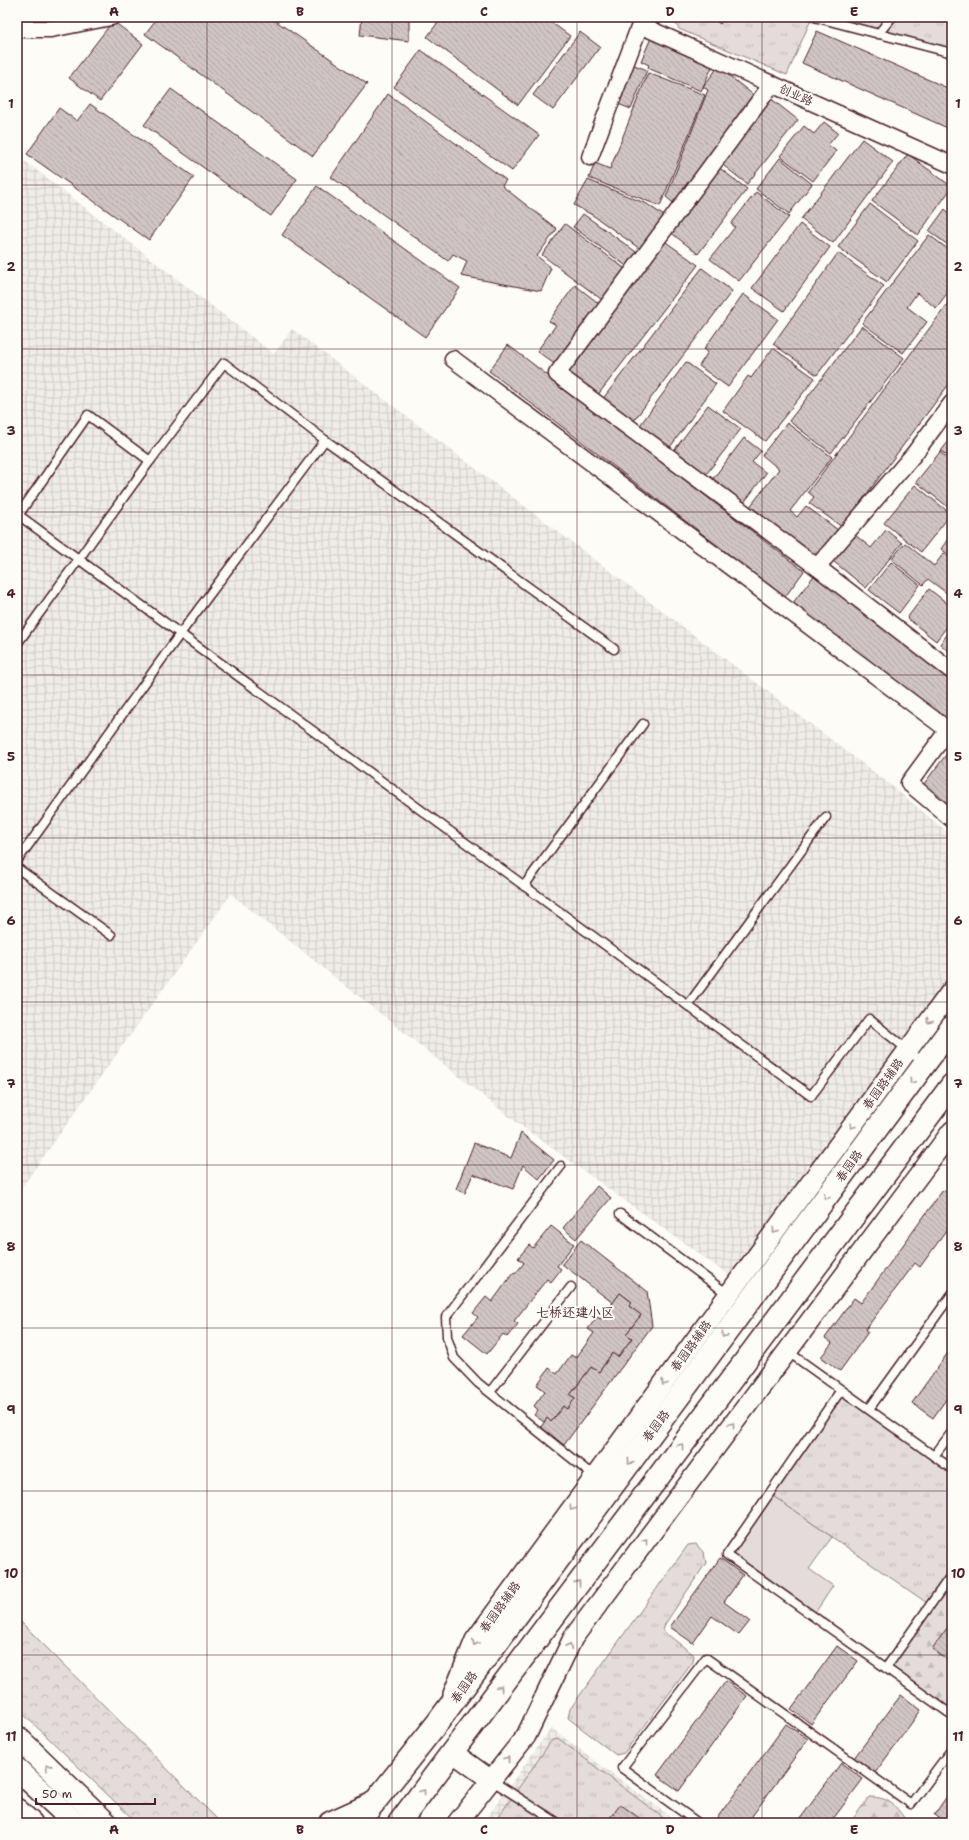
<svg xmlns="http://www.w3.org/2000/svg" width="969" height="1840" viewBox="0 0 969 1840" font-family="'Shantell Sans','LXGW WenKai TC',sans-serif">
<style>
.industrial{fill:url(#industrial-grid)}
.grass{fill:url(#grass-tufts);stroke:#967e82}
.forest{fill:url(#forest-firs);stroke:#967e82}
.park{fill:url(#park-crowns);stroke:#967e82}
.pitch{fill:#e3dcda;stroke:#967e82}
.building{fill:url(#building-back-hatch);stroke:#4a1f2b}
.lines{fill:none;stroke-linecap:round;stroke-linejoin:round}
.service-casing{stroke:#4a1f2b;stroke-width:11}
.minor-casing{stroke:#4a1f2b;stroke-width:19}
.tertiary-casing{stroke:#4a1f2b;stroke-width:22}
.primary-casing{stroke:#4a1f2b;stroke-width:25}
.trunk-casing{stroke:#4a1f2b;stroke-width:25}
.service{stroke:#fdfcf7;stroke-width:8}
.minor{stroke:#fdfcf7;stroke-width:16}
.tertiary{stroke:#fdfcf7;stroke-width:19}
.primary{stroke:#fdfcf7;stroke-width:22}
.trunk{stroke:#fdfcf7;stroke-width:22}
.oneway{stroke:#ac999b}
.grid{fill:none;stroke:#4a1f2b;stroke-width:1;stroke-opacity:0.55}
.labels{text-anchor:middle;stroke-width:4;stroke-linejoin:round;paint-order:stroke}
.street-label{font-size:12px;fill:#4a1f2b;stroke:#fdfcf7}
.neighbourhood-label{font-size:13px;fill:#4a1f2b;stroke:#fdfcf7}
.neatline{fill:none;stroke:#4a1f2b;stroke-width:1.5}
.grid-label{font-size:13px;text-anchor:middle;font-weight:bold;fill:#4a1f2b}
</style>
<defs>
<pattern id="industrial-grid" width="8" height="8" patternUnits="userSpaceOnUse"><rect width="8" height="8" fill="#f0ece8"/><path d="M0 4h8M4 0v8" fill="none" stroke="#cfcac7"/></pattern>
<pattern id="grass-tufts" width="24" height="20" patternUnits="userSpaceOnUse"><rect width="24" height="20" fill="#e3dcda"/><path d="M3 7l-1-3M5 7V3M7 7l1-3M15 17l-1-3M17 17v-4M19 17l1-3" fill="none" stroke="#c4bcbb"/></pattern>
<pattern id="forest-firs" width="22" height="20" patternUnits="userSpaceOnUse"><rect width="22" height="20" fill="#e3dcda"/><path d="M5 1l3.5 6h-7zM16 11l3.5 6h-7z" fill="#c4bcbb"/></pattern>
<pattern id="park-crowns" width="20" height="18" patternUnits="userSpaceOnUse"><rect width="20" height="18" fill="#e3dcda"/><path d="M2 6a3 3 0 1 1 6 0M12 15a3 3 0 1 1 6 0" fill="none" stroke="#c4bcbb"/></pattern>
<pattern id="building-back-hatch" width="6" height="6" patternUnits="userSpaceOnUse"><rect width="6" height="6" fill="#d0c5c4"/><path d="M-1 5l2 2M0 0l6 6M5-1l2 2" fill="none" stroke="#b4a9a9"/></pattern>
</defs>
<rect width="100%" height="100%" fill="#fdfcf7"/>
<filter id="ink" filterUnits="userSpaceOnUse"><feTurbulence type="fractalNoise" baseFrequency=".025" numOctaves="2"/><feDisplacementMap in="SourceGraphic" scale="8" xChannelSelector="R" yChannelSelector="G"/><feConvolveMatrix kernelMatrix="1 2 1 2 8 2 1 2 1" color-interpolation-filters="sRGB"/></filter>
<g filter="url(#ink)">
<!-- industrial -->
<g class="industrial">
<path d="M17,155L274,354L292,329L892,786L952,836V990L738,1282L517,1123L231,894L17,1194Z"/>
<path d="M551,1728L679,1823H483Z"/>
</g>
<!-- grass -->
<g class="grass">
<path d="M676,17H812L787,75L679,29L674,21Z"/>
<path d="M814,17H952V53Z"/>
<path d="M841,1390L952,1469V1574L930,1605L770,1494Z"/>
<path d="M696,1544L704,1553L706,1563L665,1624L663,1631L694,1655L693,1662L624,1753L616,1755L568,1718L570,1709L688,1545Z"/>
<path d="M559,1739L670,1823H494L552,1740Z"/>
</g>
<!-- forest -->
<g class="forest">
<path d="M952,1574V1715L886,1668Z"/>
<path d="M869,1797C891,1797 896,1807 908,1823H850Z"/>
</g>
<!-- park -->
<path class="park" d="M17,1618L221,1823H137L17,1708Z"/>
<!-- pitch -->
<path class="pitch" d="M770,1494L832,1537L809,1569L833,1586L813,1616L727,1555Z"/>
<!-- building -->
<g class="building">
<path d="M158,17H270L367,84L313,156L145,34Z"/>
<path d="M362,17H409V41L360,35Z"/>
<path d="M442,17H544L570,36L518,105L427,37Z"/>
<path d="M661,17H675L674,21Z"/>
<path d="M711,17H726L720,24Z"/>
<path d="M942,17H952V25Z"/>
<path d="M113,21L143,44L100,101L69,78Z"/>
<path d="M817,31L952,90V130L802,63Z"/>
<path d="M580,32L600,47L553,110L533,95Z"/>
<path d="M651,38L713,65L701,91L648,68L649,65L641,61Z"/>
<path d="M421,50L539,135L512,171L394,87Z"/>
<path d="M629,63L647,70L631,109L613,102Z"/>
<path d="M718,67L756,97L676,205L666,197L708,90L703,87Z"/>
<path d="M648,73L705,95L660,206L589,178L595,163L610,169Z"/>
<path d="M171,89L297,179L271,216L144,125Z"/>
<path d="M388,94L506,180L502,186L557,229L537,256L551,268L541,291L461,276L467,261L453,254L448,261L331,177Z"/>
<path d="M769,97L798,120L747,184L719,162Z"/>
<path d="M90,104L194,177L149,240L27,154L59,108L77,121Z"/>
<path d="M824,122L838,133L828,145L836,151L813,181L780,156L804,126L814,134Z"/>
<path d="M862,139L893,162L833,243L801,219Z"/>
<path d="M908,154L952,187L918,235L872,201Z"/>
<path d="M780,158L812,184L789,214L756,189Z"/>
<path d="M717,166L747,189L698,254L669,231Z"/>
<path d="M588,180L647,204L667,218L643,251L594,216L574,205Z"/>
<path d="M317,186L460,288L425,337L282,235Z"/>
<path d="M756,192L789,217L739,281L710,259L735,227L731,224Z"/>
<path d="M870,204L918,241L887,282L838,247Z"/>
<path d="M945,209L949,213L952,209V248L929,231Z"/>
<path d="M583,214L639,254L629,268L573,227Z"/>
<path d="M565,224L628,271L605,302L542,255Z"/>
<path d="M800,224L830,247L784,311L752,288Z"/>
<path d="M929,235L952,252V287L936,308L917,293L907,307L927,322L903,353L862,323Z"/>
<path d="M663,240L698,265L597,396L566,371Z"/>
<path d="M838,253L884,286L817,375L773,344Z"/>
<path d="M702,268L732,291L632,423L602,400Z"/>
<path d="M575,285L601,305L557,366L537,351L556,325L549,321Z"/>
<path d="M743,294L778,319L728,387L699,366L708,352L704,349Z"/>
<path d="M952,298V380L842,527L809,503L814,497L808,492Z"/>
<path d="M862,326L904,358L831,453L789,421Z"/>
<path d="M508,345L804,571L785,597L489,371Z"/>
<path d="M773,348L815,378L765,441L723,411L748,376L751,378Z"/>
<path d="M686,362L716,384L668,450L638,428Z"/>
<path d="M708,405L741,429L704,477L672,453Z"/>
<path d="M787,423L832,457L790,511L797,517L806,506L838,530L816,559L749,508L779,469L762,455Z"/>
<path d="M952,437V459L941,451Z"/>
<path d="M744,438L761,451L752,462L766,473L743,504L712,480Z"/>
<path d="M940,452L952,462V510L916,482Z"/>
<path d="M915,485L951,514L921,552L884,523Z"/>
<path d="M886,530L902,543L866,588L833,561L854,534L871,548Z"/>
<path d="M952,533V557L941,549Z"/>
<path d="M905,543L934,566L944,553L952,559V597L928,579L923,585L891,559Z"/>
<path d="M891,562L920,585L899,613L869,590Z"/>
<path d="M816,573L952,678V724L792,604Z"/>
<path d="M929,589L952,607V620L936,641L907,618Z"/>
<path d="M952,628V654L940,644Z"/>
<path d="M952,747V808L923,785Z"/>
<path d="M521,1133L554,1160L539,1179L523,1165L513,1189L473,1174L465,1193L456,1189L474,1143L511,1158Z"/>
<path d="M597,1186L611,1198L576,1239L563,1228Z"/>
<path d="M943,1190L952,1197V1223L920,1267L915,1263L865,1330L868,1332L840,1371L821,1357L832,1343L825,1338L854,1298L861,1303Z"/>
<path d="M551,1226L574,1244L557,1266L561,1269L551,1282L547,1279L514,1321L518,1324L507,1337L503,1334L487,1354L463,1335L478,1317L473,1313L486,1297L492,1302L513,1273L515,1274L524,1263L518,1258L529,1245L533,1248Z"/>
<path d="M581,1240L647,1291L652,1326L564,1445L541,1427L547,1418L551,1422L563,1406L567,1409L575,1398L570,1395L591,1367L599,1372L612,1353L618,1357L632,1338L626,1334L641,1315L629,1306L632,1302L620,1293L613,1303L562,1264Z"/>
<path d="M620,1293L632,1302L629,1306L641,1315L626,1334L632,1338L618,1357L612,1353L599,1372L591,1367L570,1395L575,1398L567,1409L563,1406L551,1422L547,1418L544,1422L534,1415L538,1410L534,1406L545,1391L537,1385L549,1368L557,1374L571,1355L576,1358L594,1333L588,1329L597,1317L601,1319Z"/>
<path d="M952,1347V1391L933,1418L912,1403Z"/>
<path d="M720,1558L743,1575L724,1602L750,1621L739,1635L712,1616L693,1643L670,1627Z"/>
<path d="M952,1621V1663L932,1649Z"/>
<path d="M837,1646L858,1661L811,1724L791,1709Z"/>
<path d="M726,1681L747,1696L679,1791L657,1775Z"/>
<path d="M901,1695L921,1710L875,1773L854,1758Z"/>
<path d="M786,1724L808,1739L747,1823H724L717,1818Z"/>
<path d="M841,1763L863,1779L830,1823H797Z"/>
<path d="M952,1789V1823H945L934,1815Z"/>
<path d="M620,1804L646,1823H606Z"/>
</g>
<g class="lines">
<!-- service casing -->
<g class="service-casing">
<g id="service">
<path d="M814,17L952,53"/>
<path d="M878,34L892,17"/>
<path d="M17,514L811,1096L869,1019L924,1063"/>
<path d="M17,517L88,415L150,461L224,363L325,440L614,649"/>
<path d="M17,644L150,461"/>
<path d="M17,861L180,634L325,440"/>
<path d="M17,868L111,935"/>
<path d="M524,886L643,724"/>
<path d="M688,1005L826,817"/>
<path d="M561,1166L446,1317L447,1337L454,1358L478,1383L595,1477"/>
<path d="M620,1214L729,1295"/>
<path d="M787,1351L952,1469"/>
<path d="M841,1390L727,1555L886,1668"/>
<path d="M490,1392L571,1287"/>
<path d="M869,1409L952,1294"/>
<path d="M934,1456L952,1432"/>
<path d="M952,1574L886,1668L952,1715"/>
<path d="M491,1780L558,1823"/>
<path d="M698,1823L622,1768L706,1658L911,1804L952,1749"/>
</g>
</g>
<!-- minor casing -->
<g class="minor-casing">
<g id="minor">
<path d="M640,25L952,165"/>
<path d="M17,29H51L111,17"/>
<path d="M772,84L557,374L817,567L952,671"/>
<path d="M590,157L643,17"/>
<path d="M453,359L948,730L909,783L952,819"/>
<path d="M817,567L914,454L952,403"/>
</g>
</g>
<!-- tertiary casing -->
<g class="tertiary-casing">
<g id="tertiary">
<path d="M453,1694L475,1640L952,990"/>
<path d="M452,1752L491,1780"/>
<path d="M457,1823L526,1736L573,1638L952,1131"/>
</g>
</g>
<!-- primary casing -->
<g class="primary-casing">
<g id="primary">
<path d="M330,1823L372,1804"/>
<path d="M358,1823L438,1722L952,1027"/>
<path d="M399,1823L952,1085"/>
</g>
</g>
<!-- trunk casing -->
<g class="trunk-casing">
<g id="trunk">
<path d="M17,1737L106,1823"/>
<path d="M17,1769L75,1823"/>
<path d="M17,1810L31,1823"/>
</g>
</g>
<!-- service -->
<use href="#service" class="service"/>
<!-- minor -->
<use href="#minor" class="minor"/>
<!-- tertiary -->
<use href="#tertiary" class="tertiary"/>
<!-- primary -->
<use href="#primary" class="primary"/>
<!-- trunk -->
<use href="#trunk" class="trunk"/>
</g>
<!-- one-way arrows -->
<defs><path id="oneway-chevron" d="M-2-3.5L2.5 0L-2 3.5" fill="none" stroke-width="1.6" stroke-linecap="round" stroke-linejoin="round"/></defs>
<g class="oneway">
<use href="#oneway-chevron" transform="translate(929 1021) rotate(126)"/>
<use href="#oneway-chevron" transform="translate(912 1081) rotate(126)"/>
<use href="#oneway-chevron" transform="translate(852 1126) rotate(126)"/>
<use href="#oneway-chevron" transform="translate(826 1197) rotate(126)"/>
<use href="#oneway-chevron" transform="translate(775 1231) rotate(126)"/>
<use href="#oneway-chevron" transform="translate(724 1335) rotate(127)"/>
<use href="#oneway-chevron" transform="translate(664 1383) rotate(126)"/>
<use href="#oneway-chevron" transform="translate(732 1425) rotate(-53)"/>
<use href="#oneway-chevron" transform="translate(681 1446) rotate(-53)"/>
<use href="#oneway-chevron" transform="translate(630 1462) rotate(127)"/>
<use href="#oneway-chevron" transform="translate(572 1508) rotate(126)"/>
<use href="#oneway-chevron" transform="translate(645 1541) rotate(-53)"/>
<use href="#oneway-chevron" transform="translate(578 1583) rotate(-53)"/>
<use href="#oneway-chevron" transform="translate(475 1643) rotate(117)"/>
<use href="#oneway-chevron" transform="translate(569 1646) rotate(-64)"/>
<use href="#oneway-chevron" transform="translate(500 1688) rotate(-53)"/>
<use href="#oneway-chevron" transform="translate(507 1759) rotate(-52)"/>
<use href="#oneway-chevron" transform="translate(48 1767) rotate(-136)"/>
<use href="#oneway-chevron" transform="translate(423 1792) rotate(-53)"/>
</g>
</g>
<!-- grid -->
<path class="grid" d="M207,17V1823M392,17V1823M577,17V1823M762,17V1823M17,185H952M17,349H952M17,512H952M17,675H952M17,838H952M17,1002H952M17,1165H952M17,1328H952M17,1491H952M17,1655H952"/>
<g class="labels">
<!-- street labels -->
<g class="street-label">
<text transform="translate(796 95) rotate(24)" y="4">创业路</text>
<text transform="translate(883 1084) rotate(-54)" y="4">春园路辅路</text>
<text transform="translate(849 1166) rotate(-54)" y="4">春园路</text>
<text transform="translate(691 1346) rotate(-54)" y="4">春园路辅路</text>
<text transform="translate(656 1426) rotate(-53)" y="4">春园路</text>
<text transform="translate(500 1607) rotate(-54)" y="4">春园路辅路</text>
<text transform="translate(464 1687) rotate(-54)" y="4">春园路</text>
</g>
<!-- neighbourhood labels -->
<g class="neighbourhood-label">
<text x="575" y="1317">七桥还建小区</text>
</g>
</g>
<!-- margin -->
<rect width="969" height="1840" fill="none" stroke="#fdfcf7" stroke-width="44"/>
<!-- scale -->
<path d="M36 1798v6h119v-6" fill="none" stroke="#4a1f2b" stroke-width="2"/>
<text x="42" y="1798" font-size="12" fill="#4a1f2b" stroke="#fdfcf7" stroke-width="3" paint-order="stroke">50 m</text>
<rect x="22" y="22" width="925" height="1796" class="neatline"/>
<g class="grid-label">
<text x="114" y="16">A</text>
<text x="300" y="16">B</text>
<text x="484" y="16">C</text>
<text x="670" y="16">D</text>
<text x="854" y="16">E</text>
<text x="11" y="108">1</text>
<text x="958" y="108">1</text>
<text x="11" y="271">2</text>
<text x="958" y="271">2</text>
<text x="11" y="435">3</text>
<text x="958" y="435">3</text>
<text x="11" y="598">4</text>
<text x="958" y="598">4</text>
<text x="11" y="761">5</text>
<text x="958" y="761">5</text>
<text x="11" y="925">6</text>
<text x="958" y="925">6</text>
<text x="11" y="1088">7</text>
<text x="958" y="1088">7</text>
<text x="11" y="1251">8</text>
<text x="958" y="1251">8</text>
<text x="11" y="1414">9</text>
<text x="958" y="1414">9</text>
<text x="11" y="1578">10</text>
<text x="958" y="1578">10</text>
<text x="11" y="1741">11</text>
<text x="958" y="1741">11</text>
<text x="114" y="1834">A</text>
<text x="300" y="1834">B</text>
<text x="484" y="1834">C</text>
<text x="670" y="1834">D</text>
<text x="854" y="1834">E</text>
</g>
</svg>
